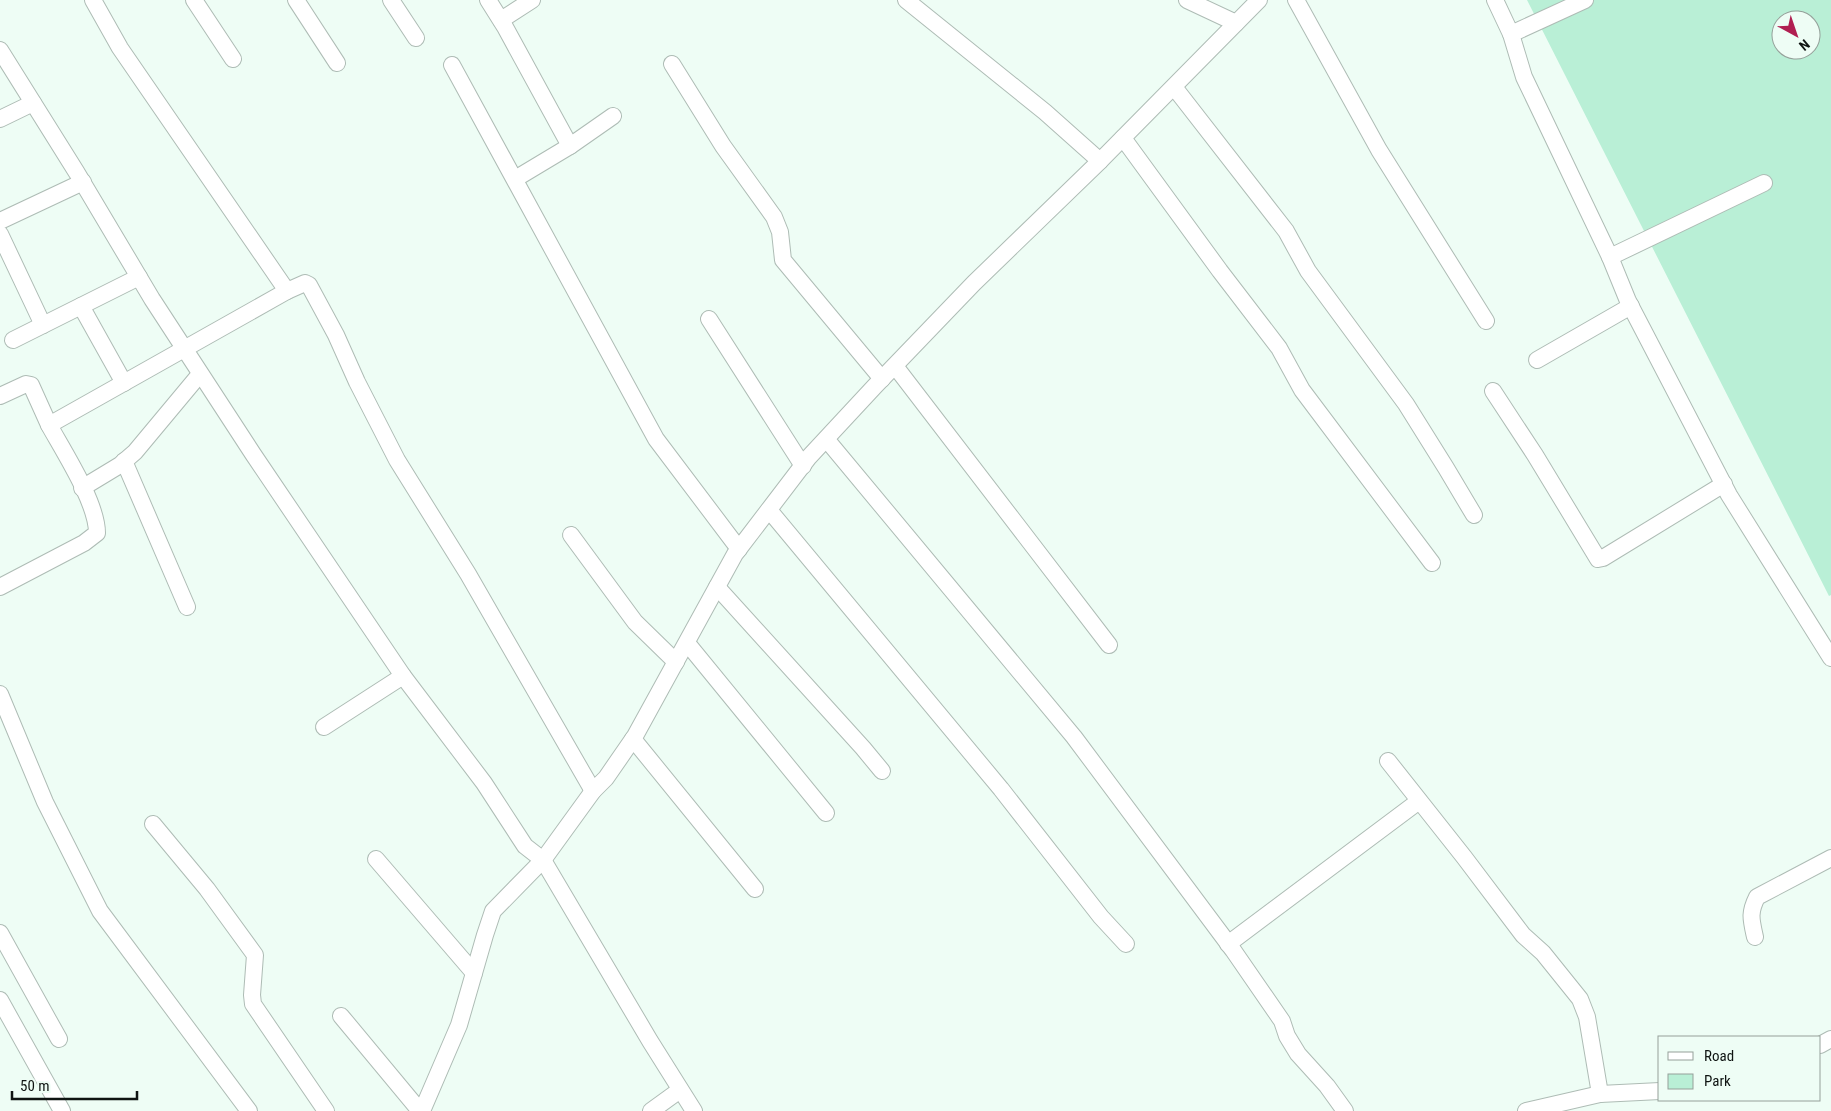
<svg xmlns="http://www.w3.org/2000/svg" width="1831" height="1111" viewBox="0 0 1831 1111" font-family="'Roboto Condensed',sans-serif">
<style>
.green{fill:#b9efd6;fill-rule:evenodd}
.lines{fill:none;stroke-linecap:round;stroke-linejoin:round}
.minor-casing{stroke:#aebcb5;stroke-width:18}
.minor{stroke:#fff;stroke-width:16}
</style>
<rect width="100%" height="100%" fill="#eefdf5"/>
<!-- green -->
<path class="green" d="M1527,0H1831V595L1829,596ZM1781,20H1811V50H1781Z"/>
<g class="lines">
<!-- minor casing -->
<g class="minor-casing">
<g id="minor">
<path d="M93,0L120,48L287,291"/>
<path d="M194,0L233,59"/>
<path d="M296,0L337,63"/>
<path d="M391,0L416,38"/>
<path d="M488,0L505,27L570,146"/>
<path d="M906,0L1045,112L1100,161"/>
<path d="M1187,0L1236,23"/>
<path d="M1296,0L1379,150L1486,321"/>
<path d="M1495,0L1511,34L1524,77L1610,257L1628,301L1729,495L1831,658"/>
<path d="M501,20L532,0"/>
<path d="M1511,34L1585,0"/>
<path d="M0,50L77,173L152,299L253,454L403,676L484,783L525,846L543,860L650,1041L694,1111"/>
<path d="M672,64L723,146L774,217L780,232L783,260L882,379"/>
<path d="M452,65L656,439L739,549"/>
<path d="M1174,87L1286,231L1308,271L1406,404L1446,468L1474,515"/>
<path d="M0,119L33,103"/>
<path d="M1123,138L1220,271L1279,348L1302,390L1432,563"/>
<path d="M515,179L570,146L613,116"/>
<path d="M0,221L83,182"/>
<path d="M0,234L43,325"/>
<path d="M1610,257L1764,183"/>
<path d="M81,306L124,383"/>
<path d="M709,319L803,466"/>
<path d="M13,340L139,277"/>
<path d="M1537,360L1631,306"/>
<path d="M895,366L1109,645"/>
<path d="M1493,391L1535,455L1598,559L1603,558L1724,484"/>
<path d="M0,396L26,384L31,385L49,425L287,291L305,283L309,285L336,335L357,382L397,460L468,574L593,791"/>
<path d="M827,440L1074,737L1233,950L1282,1021L1287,1036L1298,1054L1327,1086L1345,1111"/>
<path d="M124,461L187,607"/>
<path d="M82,488L120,465L135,452L200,374"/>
<path d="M769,510L1001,789L1101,917L1126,944"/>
<path d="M571,535L635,622L676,662"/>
<path d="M0,587L84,543L97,533C97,503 64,452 49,425"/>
<path d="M717,587L863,748L882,771"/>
<path d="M687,643L826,813"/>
<path d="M0,694L45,802L100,911L249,1111"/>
<path d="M324,727L403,676"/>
<path d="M633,739L755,889"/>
<path d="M1388,761L1464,857L1523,935L1543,953L1580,999L1587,1017L1600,1094"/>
<path d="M153,824L207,889L255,955L252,995L253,1004L326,1111"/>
<path d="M376,859L474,973"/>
<path d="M0,933L59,1039"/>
<path d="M1755,937C1751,919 1749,913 1757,897L1831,858"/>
<path d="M1228,944L1419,801"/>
<path d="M0,1000L62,1111"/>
<path d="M341,1016L420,1111"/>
<path d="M1820,1045L1831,1039"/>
<path d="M422,1111L459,1025L485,935L493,911L543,860L593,791L606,778L635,736L735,554L809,457L875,386L974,283L1100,161L1259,0"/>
<path d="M651,1111L680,1090"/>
<path d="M1526,1111L1600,1094L1660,1091"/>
</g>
</g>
<!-- minor -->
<use href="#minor" class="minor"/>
</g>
<!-- legend -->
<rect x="1658" y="1036" width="162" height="65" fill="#eefdf5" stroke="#95a09a"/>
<rect x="1668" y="1052" width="25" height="8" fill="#ffffff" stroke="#95a09a"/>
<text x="1704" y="1061" font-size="15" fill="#0f1412">Road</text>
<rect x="1668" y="1074" width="25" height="15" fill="#b9efd6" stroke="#95a09a"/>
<text x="1704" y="1086" font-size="15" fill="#0f1412">Park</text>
<!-- north arrow -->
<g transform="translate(1796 35) rotate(140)"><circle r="24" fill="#eefdf5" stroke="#95a09a"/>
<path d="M0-4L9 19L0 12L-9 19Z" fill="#b01f51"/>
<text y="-8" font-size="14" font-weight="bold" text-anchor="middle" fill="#0f1412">N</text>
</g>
<!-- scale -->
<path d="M12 1091v8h125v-8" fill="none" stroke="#0f1412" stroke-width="2.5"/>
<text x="20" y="1091" font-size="15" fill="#0f1412" stroke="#eefdf5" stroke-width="4" paint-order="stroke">50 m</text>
</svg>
